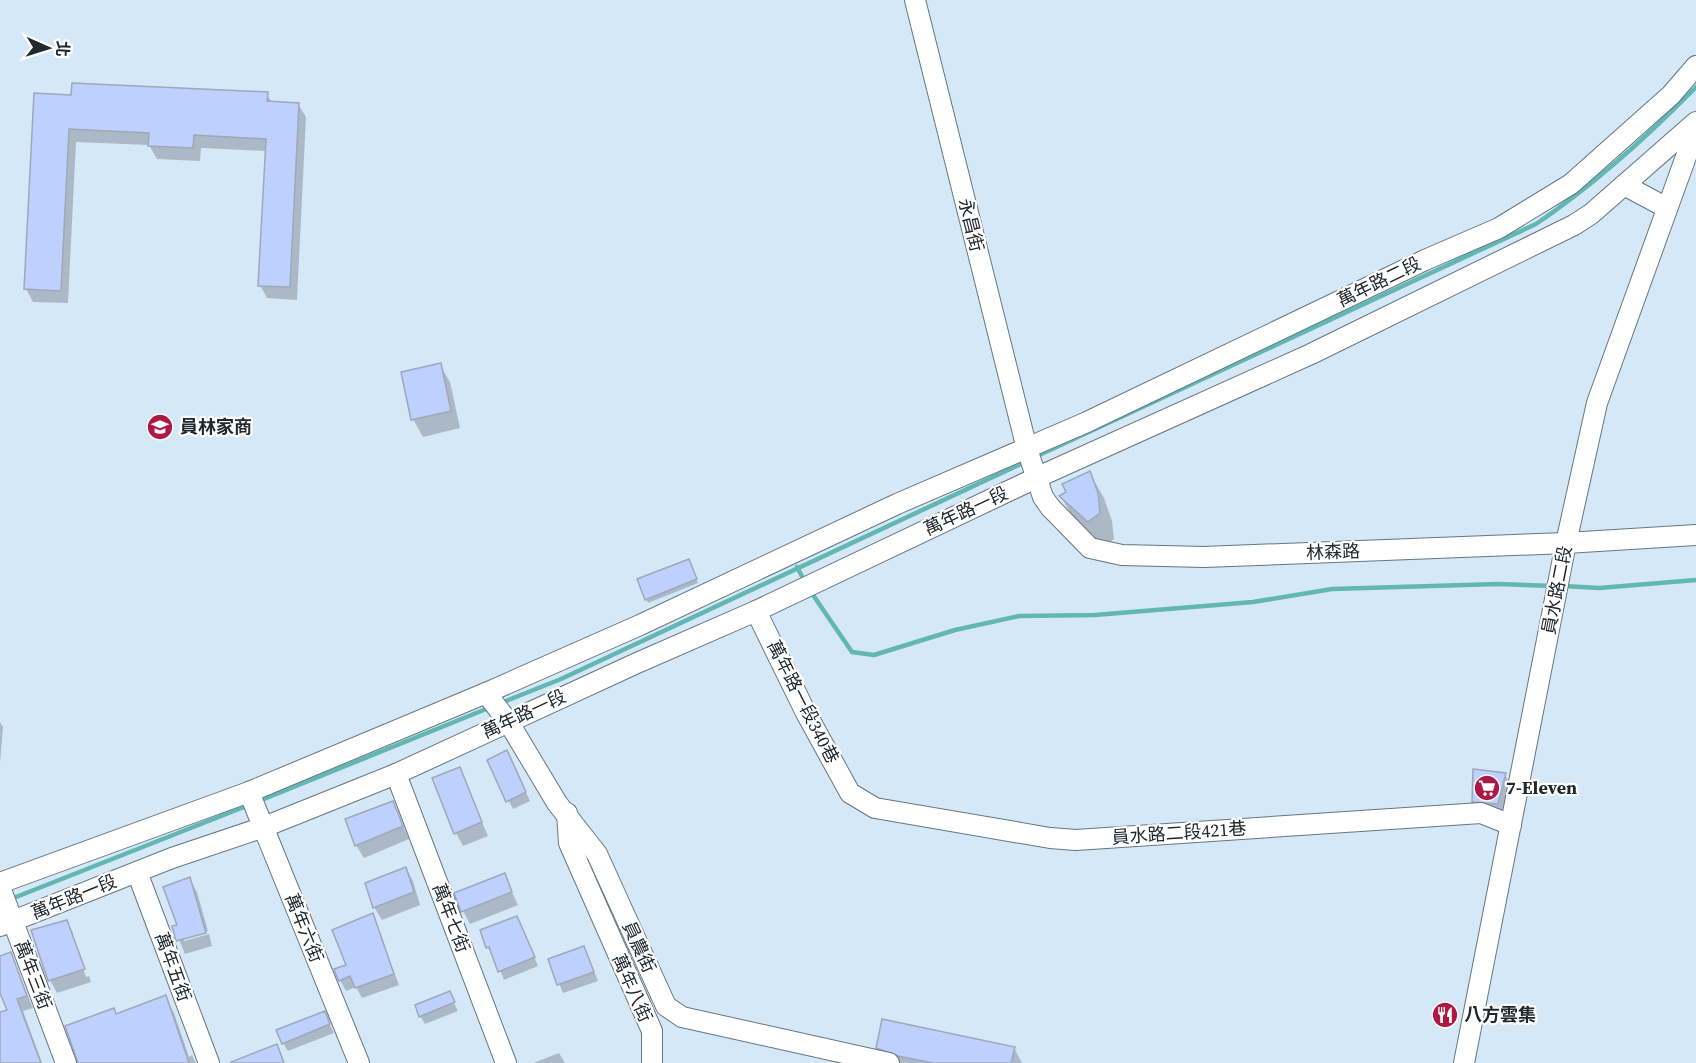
<svg xmlns="http://www.w3.org/2000/svg" width="1696" height="1063" viewBox="0 0 1696 1063" font-family="'Source Serif 4','Noto Sans TC',serif">
<style>
.shadow{fill:#0003}
.lines{fill:none;stroke-linecap:round;stroke-linejoin:round}
.stream{stroke:#62b7b3;stroke-width:4.5}
.building{fill:#bed0fd;stroke:#9fa7ba;stroke-width:1.5}
.minor-casing{stroke:#657683;stroke-width:22}
.minor{stroke:#fff;stroke-width:20}
.labels{text-anchor:middle;stroke-width:4.5;stroke-linejoin:round;paint-order:stroke}
.street-label{font-size:18px;fill:#20272d;stroke:#fff}
.poi-label{font-size:18px;font-weight:bold;fill:#20272d;stroke:#fff;text-anchor:start}
</style>
<rect width="100%" height="100%" fill="#d5e8f7"/>
<!-- shadow -->
<g class="shadow">
<path d="M267,94L272,103L298,104L306,117L297,300L267,298L260,285L267,151L201,148L200,161L157,159L149,145L76,142L68,303L33,302L26,289L72,96Z"/>
<path d="M440,365L450,382L460,428L423,437L413,419Z"/>
<path d="M1089,472L1104,498L1112,521L1114,539L1104,547L1076,522L1061,497Z"/>
<path d="M690,564L698,583L648,603L646,599Z"/>
<path d="M0,722L3,727L0,763Z"/>
<path d="M511,760L530,801L513,809L489,761Z"/>
<path d="M459,769L488,836L463,846L456,833Z"/>
<path d="M1505,775L1510,783L1502,812L1479,810L1474,801Z"/>
<path d="M393,803L409,839L364,858L356,845Z"/>
<path d="M406,868L413,881L420,905L382,920L374,907Z"/>
<path d="M504,875L518,905L470,924L463,911Z"/>
<path d="M189,879L197,892L208,931L184,938V941L209,934L212,946L185,954L174,927L179,926Z"/>
<path d="M372,915L399,985L362,998L356,987L346,991L340,980Z"/>
<path d="M67,922L73,933H71L86,977L89,976L91,982L57,993L50,980Z"/>
<path d="M521,926L538,966L504,980L494,955L487,947Z"/>
<path d="M10,954L33,1008L23,1011L42,1063H0V1014L9,1010L0,989V956Z"/>
<path d="M588,956L598,981L563,993L550,960Z"/>
<path d="M165,997L174,1013L189,1057L192,1055L196,1063H79L116,1015Z"/>
<path d="M452,999L458,1011L425,1024L420,1016Z"/>
<path d="M324,1013L334,1033L288,1051L283,1043Z"/>
<path d="M878,1048H1014L1022,1063H887Z"/>
<path d="M559,1053L565,1063H533Z"/>
</g>
<g class="lines">
<!-- stream -->
<g class="stream">
<path d="M1035,457L1536,224C1595,184 1646,138 1696,87"/>
<path d="M797,567L805,582"/>
<path d="M1564,586L1599,588L1696,580"/>
<path d="M811,592L852,652L874,655L955,630L1019,616L1095,615L1253,602L1332,589L1498,584L1553,586"/>
<path d="M501,703L561,679L1025,462"/>
<path d="M259,801L491,707"/>
<path d="M11,899L249,805"/>
</g>
</g>
<!-- building -->
<g class="building">
<path d="M72,83L268,92L267,101L299,103L290,287L258,286L266,139L194,135L193,148L148,146L149,133L69,129L61,291L24,289L34,93L71,95Z"/>
<path d="M441,363L451,411L411,420L401,372Z"/>
<path d="M1090,471L1098,493L1100,513L1088,522L1059,496L1066,492L1062,484Z"/>
<path d="M689,559L697,579L645,600L637,579Z"/>
<path d="M507,750L526,792L506,802L487,760Z"/>
<path d="M460,767L482,822L454,834L432,778Z"/>
<path d="M1473,769L1506,773L1498,804L1472,802Z"/>
<path d="M393,801L403,826L355,846L345,819Z"/>
<path d="M406,867L414,892L373,908L365,883Z"/>
<path d="M505,873L512,892L461,912L454,893Z"/>
<path d="M190,877L206,933L176,941L172,926L177,925L163,887Z"/>
<path d="M373,913L394,974L355,988L350,976L339,981L337,977L334,969L346,965L332,930Z"/>
<path d="M517,916L535,957L498,972L489,947L486,948L480,930Z"/>
<path d="M67,920L85,969L48,981L31,930Z"/>
<path d="M584,946L594,972L557,985L548,959Z"/>
<path d="M11,952L27,996L17,999L41,1063H0V1012L7,1010L0,993V956Z"/>
<path d="M450,991L455,1002L419,1017L415,1005Z"/>
<path d="M166,995L189,1063H78L65,1026L114,1008L116,1014Z"/>
<path d="M325,1011L330,1024L282,1044L276,1030Z"/>
<path d="M882,1019L1015,1047L1011,1063H933L898,1056L876,1048Z"/>
<path d="M277,1044L284,1063H231V1062Z"/>
</g>
<g class="lines">
<!-- minor casing -->
<g class="minor-casing">
<g id="minor">
<path d="M915,0L1027,449L1043,497L1050,507L1090,548L1122,555L1204,557L1566,543L1696,535"/>
<path d="M1624,185L1667,208"/>
<path d="M756,611L806,713L850,793L875,808L1050,838L1076,840L1481,813L1511,825"/>
<path d="M486,693L509,723L557,803L597,854L666,1006L682,1017L889,1063"/>
<path d="M396,774L506,1063"/>
<path d="M249,792L359,1063"/>
<path d="M567,813L569,843L652,1031V1063"/>
<path d="M137,872L209,1063"/>
<path d="M0,883L249,792L486,693L640,625L897,504L1087,422L1425,260L1499,228L1571,184L1671,95L1696,66"/>
<path d="M0,887L66,1063"/>
<path d="M0,926L172,858L264,827L396,774L637,663L756,611L1038,477L1311,354L1574,225L1591,214L1696,122"/>
<path d="M1464,1063L1566,543L1597,403L1696,129"/>
</g>
</g>
<!-- minor -->
<use href="#minor" class="minor"/>
</g>
<!-- icons -->
<defs>
<g id="school-disc" transform="scale(1.35)"><circle r="9.5" fill="#ad1946" stroke="#fff"/><path d="M0-5L7-2L0 1L-7-2ZM-4 1L0 2.5L4 1V4Q0 6-4 4Z" fill="#fff"/></g>
<g id="supermarket-disc" transform="scale(1.35)"><circle r="9.5" fill="#ad1946" stroke="#fff"/><path d="M-6-5.5h2.5l.6 2H6L4.5 2H-2.5L-4.4-4H-6ZM-1.5 3.2a1.3 1.3 0 1 0 .1 0ZM3 3.2a1.3 1.3 0 1 0 .1 0Z" fill="#fff"/></g>
<g id="restaurant-disc" transform="scale(1.35)"><circle r="9.5" fill="#ad1946" stroke="#fff"/><path d="M-5-6h1v4h1v-4h1v4h1v-4h1v5L-1.5 .5V6h-2V.5L-5-1ZM5-6V6H3V1.5H1.5Q1.5-4 5-6Z" fill="#fff"/></g>
</defs>
<g fill-rule="evenodd">
<use href="#school-disc" x="160" y="427"/>
<use href="#supermarket-disc" x="1487" y="788"/>
<use href="#restaurant-disc" x="1445" y="1015"/>
</g>
<g class="labels">
<!-- street labels -->
<g class="street-label">
<text transform="translate(971 225) rotate(76)" y="6">永昌街</text>
<text transform="translate(1379 282) rotate(-26)" y="6">萬年路二段</text>
<text transform="translate(966 511) rotate(-25)" y="6">萬年路一段</text>
<text transform="translate(1333 552) rotate(-2)" y="6">林森路</text>
<text transform="translate(1557 590) rotate(-79)" y="6">員水路二段</text>
<text transform="translate(803 702) rotate(63)" y="6">萬年路一段340巷</text>
<text transform="translate(524 714) rotate(-25)" y="6">萬年路一段</text>
<text transform="translate(1179 833) rotate(-4)" y="6">員水路二段421巷</text>
<text transform="translate(74 897) rotate(-22)" y="6">萬年路一段</text>
<text transform="translate(451 918) rotate(69)" y="6">萬年七街</text>
<text transform="translate(304 928) rotate(68)" y="6">萬年六街</text>
<text transform="translate(639 947) rotate(65)" y="6">員農街</text>
<text transform="translate(173 967) rotate(70)" y="6">萬年五街</text>
<text transform="translate(33 975) rotate(69)" y="6">萬年三街</text>
<text transform="translate(632 988) rotate(66)" y="6">萬年八街</text>
</g>
<!-- poi labels -->
<g class="poi-label">
<text x="180" y="433">員林家商</text>
<text x="1506" y="794">7-Eleven</text>
<text x="1464" y="1021">八方雲集</text>
</g>
</g>
<!-- north arrow -->
<g transform="translate(48 48) rotate(93)" stroke="#ffffff" stroke-width="4.5" paint-order="stroke">
<path d="M0-4.5L10 22L0 15L-10 22Z" fill="#20272d"/>
<text y="-9" font-size="16" font-weight="bold" text-anchor="middle" fill="#20272d">北</text>
</g>
</svg>
